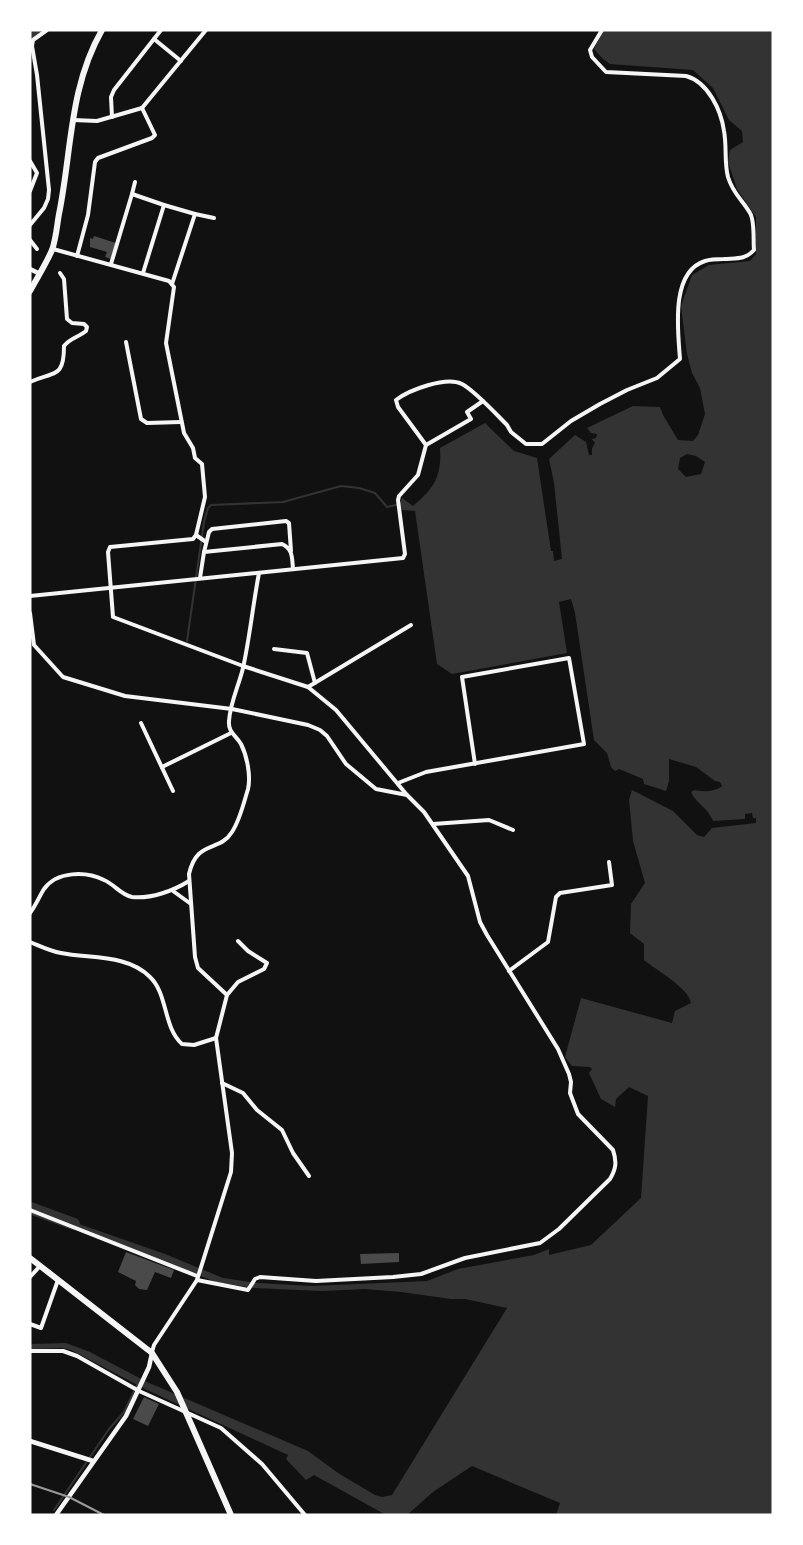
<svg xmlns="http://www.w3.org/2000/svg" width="803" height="1545" viewBox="0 0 803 1545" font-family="Ubuntu,sans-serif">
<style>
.water{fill:#333;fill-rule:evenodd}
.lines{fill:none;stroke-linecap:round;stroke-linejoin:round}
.stream{stroke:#333;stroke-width:2}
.river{stroke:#333;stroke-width:12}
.building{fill:#4a4a4a}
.minor{stroke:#f5f5f5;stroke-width:4}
.tertiary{stroke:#f5f5f5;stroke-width:4.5}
.primary{stroke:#f5f5f5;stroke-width:6}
.rail{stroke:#9a9a9a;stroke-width:2}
</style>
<rect width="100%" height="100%" fill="#111"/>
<!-- water -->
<path class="water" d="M604,30H773V1515H556L560,1503L472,1466L433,1492L407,1515H386L314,1475L306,1480L286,1459L288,1455L147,1390L71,1350L62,1348L30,1349V1344L66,1343L90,1352L147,1382L308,1451L338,1473L375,1495L382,1497L392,1495L507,1308L465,1299H451L401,1292L365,1289L322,1291L253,1288L216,1282L59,1220L62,1218L165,1254L223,1278L258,1283L312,1286L427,1281L458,1269L534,1255L549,1249V1255L591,1245L641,1198L648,1096L629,1087L616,1099L615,1107L601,1099L589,1073L592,1069L590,1067L572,1066L565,1057L581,998L672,1023L675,1011L691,1003C689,988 656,970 644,960V944L630,933L631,904L645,883L633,841L629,800L632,790L673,811L697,835L704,837L712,828L756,823V818H753L752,813L745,814V819L713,821C707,806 698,806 691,792L694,790C702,792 715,792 722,786L720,782L715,781L696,767L669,759V781L666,791L644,784L643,779L619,769L615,771L611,767L607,753L594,740L575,613L571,599L559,602L567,653L452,674L437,664L415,511L402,510L400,504L402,498L413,506C434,489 442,476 440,448L485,423L514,451L537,458L551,551H553L554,561L562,559L554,483L549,459L575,435L586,442L589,455H592V448L595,443L592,439L596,438L597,434L591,433L587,428L633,406L660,407L663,415L678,440L693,441L698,435L705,414L700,388L692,373L687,354L681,306L692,275L709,265L750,261L756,254V217L737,189L728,162L730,150L743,142L742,131L729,120L713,88L693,70L610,64L603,59L594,49ZM687,454L696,456L705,462L701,474L686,477L678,469L680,458Z"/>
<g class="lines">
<!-- stream -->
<g class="stream">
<path d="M187,641L204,522L208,508L211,505L283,502L341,486L359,488L375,493L387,507L400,504"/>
<path d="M54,1510L109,1429L124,1412L138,1383"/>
</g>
<!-- river -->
<g class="river">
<path d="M30,33H36L39,30"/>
<path d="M30,1208L74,1224"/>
</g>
</g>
<!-- building -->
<g class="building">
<path d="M94,236L116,243L111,259L105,257L107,252L90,247V238L93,239Z"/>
<path d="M126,1252L174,1270L171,1278L155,1272L147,1290L139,1289L135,1285L136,1281L118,1272Z"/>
<path d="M399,1253V1262L361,1264L360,1254Z"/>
<path d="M144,1397L159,1404L148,1426L133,1419Z"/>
</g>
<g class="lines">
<!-- minor -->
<g class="minor">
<path d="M154,39L181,61"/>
<path d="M112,117L111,97L114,90L161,30"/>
<path d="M73,120L97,121L142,108L206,30"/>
<path d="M30,161L37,173L30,191"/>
<path d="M132,194L135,182"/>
<path d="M164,205L195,214L172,284"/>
<path d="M195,214L214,218"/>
<path d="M30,225L44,208L48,199L49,190L37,75L32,46L33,40L47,30"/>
<path d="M30,240L37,249"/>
<path d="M53,249L169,281L174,287L166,343L184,433L193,448L195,458L202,464L205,497L196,535L193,539L110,547L108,552L113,617L243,666L308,687L336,710L407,795"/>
<path d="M77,256L88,215L95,162L98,158L152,138L155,135L142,108"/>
<path d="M111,264L132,194L164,205L143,273"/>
<path d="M126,342L141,419L147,423L181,422"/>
<path d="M30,382C54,371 64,379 64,346C70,338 79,337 86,331L87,327L84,324L72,323L67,319L64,279L60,273"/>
<path d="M426,445L398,407L396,400C409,390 446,376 462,384C475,391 496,414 507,425L511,432L526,444H542L571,421L600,404L627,390L657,378L680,359C678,331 670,272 705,261C711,259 718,259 724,259C736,258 745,260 754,250C753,240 755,221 750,213C742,199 733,194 728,177C724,162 727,147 724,131C721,110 708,82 686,76L606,72L592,57L590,50L602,30"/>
<path d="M196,535L206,542"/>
<path d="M291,551L289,523L286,521L212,529L209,532L204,552L282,544C293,549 292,558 293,569"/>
<path d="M200,578L204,552"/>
<path d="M30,596L403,558L405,554L398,500L399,496L418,475L426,445L471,419L467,412L483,401"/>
<path d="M30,613L34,645L63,677L125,696L232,709L308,725L320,730L327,736L346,764L376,789L407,795L424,812L468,876L480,922L487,935L558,1049L569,1074L571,1082L570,1093L578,1114L613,1150C617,1162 616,1169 610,1179L559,1229L540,1243L465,1258L421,1274L393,1277L316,1281L260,1277L255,1279L248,1290L197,1280"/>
<path d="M274,649L307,653L315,683"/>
<path d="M308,687L411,625"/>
<path d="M141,723L173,791"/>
<path d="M162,767L231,733"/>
<path d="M398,783L426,772L584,744L569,658L462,677L475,764"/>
<path d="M433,824L489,820L513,830"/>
<path d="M173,891L191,904"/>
<path d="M30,913C36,905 39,897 44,889C57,871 86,871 104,880C114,884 121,895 132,897C151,899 173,891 189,881"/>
<path d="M30,942C40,946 50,951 61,953C90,959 127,954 150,977C168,994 163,1027 182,1044L194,1045L216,1038"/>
<path d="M509,971L548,942L556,897L560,893L612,885L609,862"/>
<path d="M227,995L198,968L195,957L189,874C197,839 219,853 232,832C240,820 244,802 248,789C251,776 247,756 241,744C236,735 228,733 229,721C230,703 239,685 243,668C250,636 253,604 259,573"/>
<path d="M222,1083L243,1093L257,1110L282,1130L293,1153L309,1176"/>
<path d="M30,1210L197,1276"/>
<path d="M30,1277L40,1266"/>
<path d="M30,1324L41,1328L58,1280"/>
<path d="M30,1351H63L77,1356L139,1391L221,1428L262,1464L305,1515"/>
<path d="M152,1352L154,1345L197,1280L231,1172L232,1153L216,1038L227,995L238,982L264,969L267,963L248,951L238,941"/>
</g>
<!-- tertiary -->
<g class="tertiary">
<path d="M30,269L40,274"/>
<path d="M30,1441L93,1461"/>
<path d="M56,1515L126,1416L149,1367L152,1353"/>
</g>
<!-- primary -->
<g class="primary">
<path d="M30,291C37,278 46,264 52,250C56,239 57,225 59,214C72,150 69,88 102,30"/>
<path d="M30,1258L152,1353L177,1392L231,1515"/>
</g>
<!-- rail -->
<path class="rail" d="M30,1484L69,1497L104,1515"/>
</g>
<!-- border -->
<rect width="803" height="1545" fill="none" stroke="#ffffff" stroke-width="63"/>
</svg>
